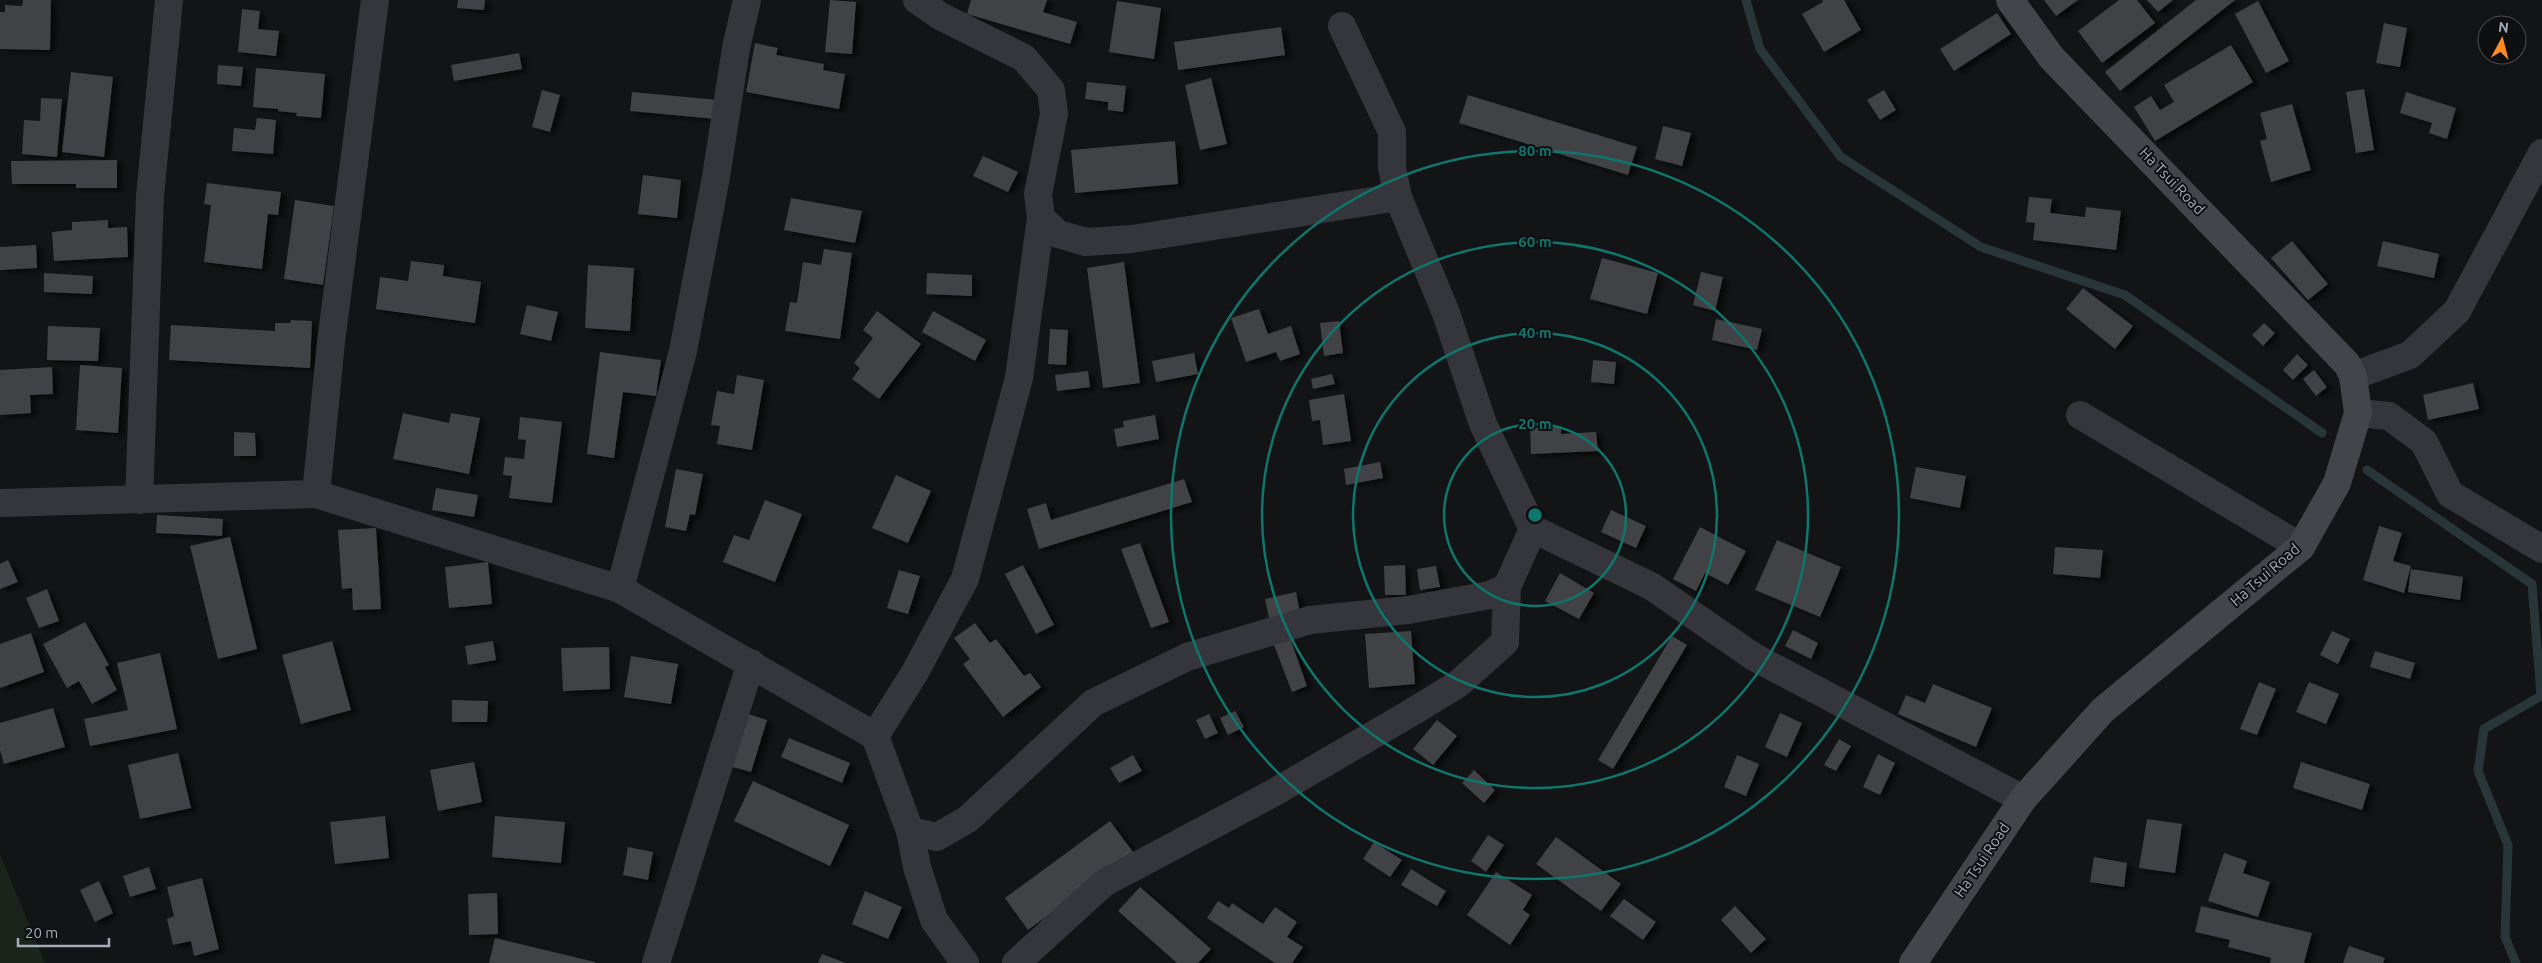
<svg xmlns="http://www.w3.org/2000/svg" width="2542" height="963" viewBox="0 0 2542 963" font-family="Ubuntu,sans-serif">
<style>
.green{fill:#1b241b}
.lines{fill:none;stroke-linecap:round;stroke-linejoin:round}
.stream{stroke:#28363a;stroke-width:9}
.building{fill:#3f4245;filter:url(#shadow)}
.street{stroke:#34363b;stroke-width:28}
.secondary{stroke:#42464b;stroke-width:28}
.ring{fill:none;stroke:#0f766e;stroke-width:2.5}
.labels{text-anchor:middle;stroke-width:4;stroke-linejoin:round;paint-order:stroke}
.street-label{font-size:15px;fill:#a3adb7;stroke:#0e0f10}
.centre{fill:#0f766e;stroke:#0e0f10;stroke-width:2.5}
.ring-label{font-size:15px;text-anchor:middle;font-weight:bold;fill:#0f766e;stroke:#0e0f10;stroke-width:4;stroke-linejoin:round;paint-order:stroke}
</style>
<defs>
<filter id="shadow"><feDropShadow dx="5.5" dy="3" stdDeviation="2.5" flood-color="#0009"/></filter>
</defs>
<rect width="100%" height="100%" fill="#131415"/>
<!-- green -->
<path class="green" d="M0,854L45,963H0Z"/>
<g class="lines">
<!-- stream -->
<g class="stream">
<path d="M1746,0L1760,49L1841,157L1981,247L2125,295L2322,433"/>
<path d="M2367,470L2532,584L2541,696L2484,729L2478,771L2508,845L2505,937L2516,963"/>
</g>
</g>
<!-- building -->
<g class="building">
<path d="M23,0H51L50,50L0,49V12H5V5L22,6Z"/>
<path d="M458,0H485L484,10L457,8Z"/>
<path d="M830,0L856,2L852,54L825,52Z"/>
<path d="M971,0H1047L1043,12L1077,22L1070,44L967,14Z"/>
<path d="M1822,0H1844L1861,30L1824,52L1802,14L1823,2Z"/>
<path d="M2044,0H2078L2056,16Z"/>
<path d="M2119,0H2137L2155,23L2102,63L2078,31Z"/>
<path d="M2147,0H2173L2158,12Z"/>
<path d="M2196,0H2235L2120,91L2105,72Z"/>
<path d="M1117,1L1161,8L1154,59L1109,52Z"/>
<path d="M2258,1L2289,61L2266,73L2235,14Z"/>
<path d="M242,9L260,11L258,29L279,31L276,56L238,52Z"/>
<path d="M1997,13L2011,34L1954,71L1940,49Z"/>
<path d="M2384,23L2407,28L2400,67L2376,63Z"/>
<path d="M1281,27L1285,55L1178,70L1174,42Z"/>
<path d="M755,43L778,48L776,55L824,64L823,70L845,74L839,109L746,92Z"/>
<path d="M2231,45L2253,82L2155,141L2134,107L2151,96L2160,110L2174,102L2164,85Z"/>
<path d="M519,53L522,69L454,81L451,65Z"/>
<path d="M218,65L243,67L241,86L217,84Z"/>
<path d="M256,68L325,74L321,118L296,116L297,113L278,111V109L253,107Z"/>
<path d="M71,72L113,77L104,157L62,152Z"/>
<path d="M1211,78L1227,144L1200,150L1185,85Z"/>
<path d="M1087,82L1126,86L1123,112L1108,110V102L1085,99Z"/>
<path d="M2364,89L2374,150L2356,153L2346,92Z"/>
<path d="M542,90L560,95L550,132L532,127Z"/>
<path d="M1884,90L1896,110L1880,120L1867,100Z"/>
<path d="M632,92L718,100L716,119L630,111Z"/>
<path d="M2406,92L2456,108L2447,139L2429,133L2432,123L2400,113Z"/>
<path d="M1468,95L1637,147L1628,175L1459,123Z"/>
<path d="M41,98L62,99L57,157L22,154L24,120L40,121Z"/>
<path d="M2292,104L2311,170L2271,182L2260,141L2267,139L2260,113Z"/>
<path d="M257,118L276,120L273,154L232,151L234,128L255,130Z"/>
<path d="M1663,126L1691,133L1682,166L1655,159Z"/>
<path d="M1175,141L1178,184L1075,193L1071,150Z"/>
<path d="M983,156L1018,172L1008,192L973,176Z"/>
<path d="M117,160V188H76V184H12L11,161Z"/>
<path d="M643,175L681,180L677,218L638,214Z"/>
<path d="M207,183L281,192L278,215L268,214L262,269L204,262L211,205L204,204Z"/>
<path d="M2029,197L2052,199L2050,213L2085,217L2086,207L2121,211L2116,250L2033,240L2035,223L2026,222Z"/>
<path d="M791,198L862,211L855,243L784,230Z"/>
<path d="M295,200L334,206L323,285L284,279Z"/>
<path d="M108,220V228L127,227L128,257L54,261L52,232L72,230V222Z"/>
<path d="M2292,241L2328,284L2308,300L2271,258Z"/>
<path d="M2383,241L2439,254L2434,278L2377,266Z"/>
<path d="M36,245L37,268L0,270V247Z"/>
<path d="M824,249L852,253L840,339L785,331L790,302L797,303L803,262L821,265Z"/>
<path d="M1602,258L1658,273L1647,314L1590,299Z"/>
<path d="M411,261L444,265L443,276L481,282L475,323L376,309L380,277L408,281Z"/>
<path d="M1124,262L1140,383L1103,388L1087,268Z"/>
<path d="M588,265L634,268L630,331L585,328Z"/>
<path d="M1701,272L1723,277L1715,311L1693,305Z"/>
<path d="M44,273L93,276L92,294L44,292Z"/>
<path d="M927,273L972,275V296L926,294Z"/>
<path d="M2083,288L2133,326L2115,349L2066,309Z"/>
<path d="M527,305L558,312L551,341L520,334Z"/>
<path d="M1259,309L1268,334L1291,326L1300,354L1280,361L1276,352L1246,362L1231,318Z"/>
<path d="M877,311L921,344L879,399L852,379L860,368L854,363L873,338L863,330Z"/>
<path d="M933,311L986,340L975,361L922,332Z"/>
<path d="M1716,319L1762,329L1757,350L1712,340Z"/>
<path d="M291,320L312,321L310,368L169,360L171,325L275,331V323H290Z"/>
<path d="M1339,321L1343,353L1324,356L1320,323Z"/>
<path d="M2264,323L2275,333L2263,346L2252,335Z"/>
<path d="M48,326L100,328L98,361L47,360Z"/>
<path d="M1050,329L1068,330L1066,365L1048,364Z"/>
<path d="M600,352L661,360L656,396L623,392L614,458L587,454Z"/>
<path d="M1194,353L1198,374L1156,382L1152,361Z"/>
<path d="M2297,354L2308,365L2293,380L2283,370Z"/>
<path d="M1593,360L1616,362L1614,384L1591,382Z"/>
<path d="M80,365L122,368L118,433L76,430Z"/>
<path d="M52,367L53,394L30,395L31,413L0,415V370Z"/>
<path d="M2314,370L2327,387L2316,396L2303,379Z"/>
<path d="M1088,371L1090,387L1057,391L1055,375Z"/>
<path d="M1332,374L1335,384L1313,389L1311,379Z"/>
<path d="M737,375L764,380L752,450L717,444L720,426L711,425L717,391L734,394Z"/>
<path d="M2473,383L2479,409L2428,420L2423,395Z"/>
<path d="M1344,394L1351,441L1323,445L1320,420L1312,421L1309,400Z"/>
<path d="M403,413L449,423L451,413L480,418L469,474L393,459Z"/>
<path d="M1155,415L1159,439L1117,447L1114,429L1124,427L1123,421Z"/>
<path d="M520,417L562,422L552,503L509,498L512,476L503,475L505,457L524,459L526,440L518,439Z"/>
<path d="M1561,426V434L1596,432L1598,451L1531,454L1530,428Z"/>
<path d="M234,432L255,433L256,456H234Z"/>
<path d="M1380,462L1383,478L1346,485L1344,469Z"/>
<path d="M1916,467L1966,476L1960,508L1910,498Z"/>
<path d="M676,469L703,474L695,515L690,514L686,531L665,527Z"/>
<path d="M896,475L931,491L908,543L872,528Z"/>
<path d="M1184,479L1192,502L1039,549L1027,509L1046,503L1051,520Z"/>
<path d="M436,488L478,495L474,517L432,510Z"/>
<path d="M765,500L802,514L775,582L723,562L734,535L749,540Z"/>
<path d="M1611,510L1646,526L1636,548L1601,532Z"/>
<path d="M157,515L223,519L222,536L156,533Z"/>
<path d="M2379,526L2402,533L2393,561L2411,566L2404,593L2363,580Z"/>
<path d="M1700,527L1746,551L1728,585L1705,573L1696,591L1673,579Z"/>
<path d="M376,528L381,609L353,610L352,588L342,589L338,530Z"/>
<path d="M230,537L257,649L218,659L190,546Z"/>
<path d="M1777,540L1841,567L1820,617L1755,590Z"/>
<path d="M1140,543L1169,622L1151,628L1121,549Z"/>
<path d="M2055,547L2103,550L2100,578L2053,574Z"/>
<path d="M8,560L18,582L0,589V564Z"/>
<path d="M488,562L492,604L449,608L445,567Z"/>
<path d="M1023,565L1054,625L1036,634L1005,574Z"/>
<path d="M1405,565L1406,595H1385L1384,566Z"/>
<path d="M1436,566L1440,587L1420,590L1417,569Z"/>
<path d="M2411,569L2463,577L2460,600L2408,592Z"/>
<path d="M899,570L920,576L908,614L887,608Z"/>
<path d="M1560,573L1594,593L1579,619L1545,601Z"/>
<path d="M47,589L59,621L39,628L26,598Z"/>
<path d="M1296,592L1300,612L1269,618L1265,599Z"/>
<path d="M85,622L109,665L105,667L117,690L92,704L79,681L67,688L43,644Z"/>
<path d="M975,623L990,643L996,639L1024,676L1030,673L1041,687L1003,717L963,664L970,659L954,638Z"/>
<path d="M1793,630L1818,643L1811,659L1785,646Z"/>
<path d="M1411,631L1415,684L1369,688L1365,634Z"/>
<path d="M2332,631L2350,639L2338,664L2320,655Z"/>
<path d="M31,633L44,672L0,688V644Z"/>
<path d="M1672,636L1687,645L1613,769L1598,760Z"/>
<path d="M1290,638L1307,686L1292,692L1274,645Z"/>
<path d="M332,641L351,710L301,724L282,655Z"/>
<path d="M493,641L496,660L468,665L465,646Z"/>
<path d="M609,647L610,689L563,691L561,648Z"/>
<path d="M2375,651L2415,663L2410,679L2370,667Z"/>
<path d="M160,653L177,729L90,746L84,719L128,710L117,663Z"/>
<path d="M631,656L678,664L671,704L624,697Z"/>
<path d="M2259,682L2276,689L2257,735L2240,729Z"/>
<path d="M2309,682L2339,694L2326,724L2296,712Z"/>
<path d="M1933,684L1992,708L1976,747L1898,714L1906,695L1925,703Z"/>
<path d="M452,700L488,701L487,722H452Z"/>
<path d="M53,708L65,747L4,764L0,750V723Z"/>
<path d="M1235,711L1244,727L1228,735L1220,718Z"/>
<path d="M745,713L767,720L751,772L729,766Z"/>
<path d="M1780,713L1802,723L1787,757L1765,747Z"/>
<path d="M1209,714L1218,733L1205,739L1196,720Z"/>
<path d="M1437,720L1457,736L1433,765L1413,749Z"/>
<path d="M789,738L850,763L842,783L781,757Z"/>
<path d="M1839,739L1851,746L1836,771L1824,765Z"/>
<path d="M178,753L191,808L140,819L128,765Z"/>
<path d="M1878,754L1895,763L1880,795L1863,787Z"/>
<path d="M1133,755L1142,771L1119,783L1110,768Z"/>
<path d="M1737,755L1759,764L1746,796L1724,787Z"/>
<path d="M474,762L482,802L438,811L430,770Z"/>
<path d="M2301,762L2370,784L2362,810L2293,788Z"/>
<path d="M1474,770L1495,790L1484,803L1462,783Z"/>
<path d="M753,781L849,825L830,866L734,821Z"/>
<path d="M385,816L389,858L335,864L330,822Z"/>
<path d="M495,816L565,822L561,863L492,857Z"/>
<path d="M2147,819L2182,824L2175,873L2139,868Z"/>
<path d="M1110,821L1133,852L1028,930L1005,898Z"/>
<path d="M1488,835L1504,845L1486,872L1471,861Z"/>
<path d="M1556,837L1621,884L1601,911L1536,864Z"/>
<path d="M1374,842L1402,860L1390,877L1363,859Z"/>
<path d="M628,847L653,852L648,880L623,875Z"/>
<path d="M2224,853L2247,861L2243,873L2270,882L2258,917L2208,901Z"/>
<path d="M2094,857L2127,863L2124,887L2090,882Z"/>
<path d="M149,867L156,889L130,897L123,876Z"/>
<path d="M1411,869L1446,891L1437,906L1401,885Z"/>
<path d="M1496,872L1532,895L1523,910L1530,915L1510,945L1467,915Z"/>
<path d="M202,878L219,949L194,956L191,941L173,945L167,919L174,916L167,887Z"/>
<path d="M99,881L113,913L95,922L80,890Z"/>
<path d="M1140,887L1211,949L1198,963H1177L1118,911Z"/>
<path d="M865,891L902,907L888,939L852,924Z"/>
<path d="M497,893L498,934L469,935L468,894Z"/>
<path d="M1624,899L1656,922L1643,940L1610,916Z"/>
<path d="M1218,901L1229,908L1232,903L1263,924L1275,907L1297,922L1287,937L1303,947L1292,963H1275L1207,918Z"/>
<path d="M1735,906L1766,939L1751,953L1721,920Z"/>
<path d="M2201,906L2312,933L2304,963H2270L2271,958L2228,947L2230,940L2195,932Z"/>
<path d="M495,938L595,962V963H489Z"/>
<path d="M2349,946L2385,958L2383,963H2343Z"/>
<path d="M822,954L846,963H818Z"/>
</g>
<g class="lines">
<!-- street -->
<g class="street">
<path d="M917,0L940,16L1024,58L1051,90L1054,114L1038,194L1041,218L1058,234L1086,242L1132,239L1398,197L1446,313L1483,424L1533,529L1651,586L1754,657L2023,799"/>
<path d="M1342,26L1392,132V168L1398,197"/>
<path d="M2353,376L2410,355L2457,311L2542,153"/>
<path d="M2358,413L2389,416L2424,442L2450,494L2542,549"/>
<path d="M2080,415L2301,547"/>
<path d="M316,494L331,342L375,0"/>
<path d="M139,500L150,196L169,0"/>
<path d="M0,503L316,494L620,589L875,736L910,831L917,867L934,920L965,963"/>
<path d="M620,589L683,351L716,177L736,48L747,0"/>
<path d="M875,736L914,674L965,579L1019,378L1041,218"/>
<path d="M910,831L937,837L968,819L1093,703L1187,657L1310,620L1408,610L1490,595L1507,587L1533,529"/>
<path d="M656,963L751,663"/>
<path d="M1016,963L1104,883L1275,792L1409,714L1458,684L1505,642L1507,587"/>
</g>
<!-- secondary -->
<path class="secondary" d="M1913,963L2023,799L2103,710L2301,547L2337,483L2358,413L2353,376L2347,364L2051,57L2010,0"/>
</g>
<!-- distance rings -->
<g class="ring">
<circle cx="1535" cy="515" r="91"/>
<circle cx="1535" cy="515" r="182"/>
<circle cx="1535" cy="515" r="273"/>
<circle cx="1535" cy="515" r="364"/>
</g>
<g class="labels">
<!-- street labels -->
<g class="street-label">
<text transform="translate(2172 181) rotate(46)" y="5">Ha Tsui Road</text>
<text transform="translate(2265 575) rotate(-41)" y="5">Ha Tsui Road</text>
<text transform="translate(1982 860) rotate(-56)" y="5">Ha Tsui Road</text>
</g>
</g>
<circle cx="1535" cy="515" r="8" class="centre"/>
<g class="ring-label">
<text x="1535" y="156">80 m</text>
<text x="1535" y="247">60 m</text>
<text x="1535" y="338">40 m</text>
<text x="1535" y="429">20 m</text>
</g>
<!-- north arrow -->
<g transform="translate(2502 40) rotate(7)"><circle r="24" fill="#0e0f10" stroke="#4a4e53"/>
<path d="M0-4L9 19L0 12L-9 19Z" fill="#ff8b22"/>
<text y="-8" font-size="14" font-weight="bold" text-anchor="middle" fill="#a3adb7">N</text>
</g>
<!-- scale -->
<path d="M18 938v8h91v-8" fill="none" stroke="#a3adb7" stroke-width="2.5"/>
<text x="25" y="938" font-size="15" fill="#a3adb7" stroke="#0e0f10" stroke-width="4" paint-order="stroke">20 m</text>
</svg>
